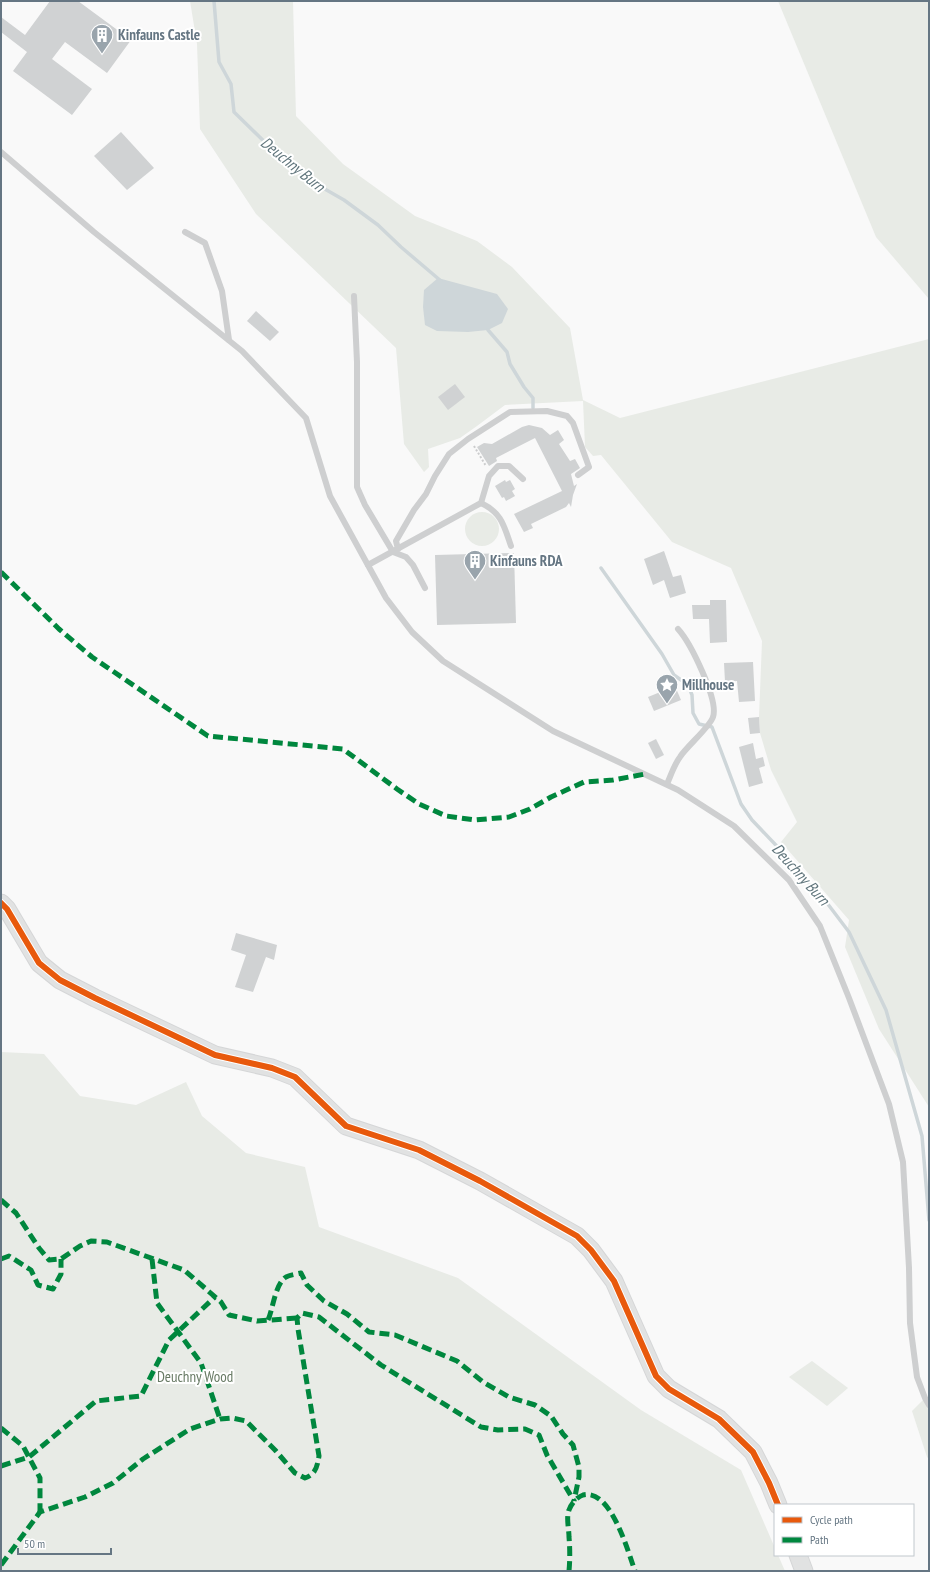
<svg xmlns="http://www.w3.org/2000/svg" width="930" height="1572" viewBox="0 0 930 1572" font-family="'PT Sans Narrow',sans-serif">
<style>
.green{fill:#e8ebe6}
.water{fill:#ced6d9}
.lines{fill:none;stroke-linecap:round;stroke-linejoin:round}
.stream{stroke:#ced6d9;stroke-width:3.5}
.building{fill:#d0d2d3}
.secondary-casing{stroke:#d5d6d7;stroke-width:19}
.path{stroke:#cbcccd;stroke-width:2;stroke-dasharray:2 2;stroke-linecap:butt}
.lane{stroke:#cecfd0;stroke-width:6}
.secondary{stroke:#e1e2e2;stroke-width:17}
.quiet{stroke:#00873e;stroke-width:5;stroke-dasharray:10 5;stroke-linecap:butt}
.cycleway-casing{stroke:#fff;stroke-width:8}
.cycleway{stroke:#e8590c;stroke-width:6}
.labels{text-anchor:middle;stroke-width:4;stroke-linejoin:round;paint-order:stroke}
.poi-label{font-size:15px;font-weight:bold;fill:#657683;stroke:#fff;text-anchor:start}
.park-label{font-size:15px;fill:#687a64;stroke:#fff}
.water-label{font-size:16px;font-style:italic;fill:#60757c;stroke:#fff}
</style>
<rect width="100%" height="100%" fill="#f9f9f9"/>
<!-- green -->
<g class="green">
<path d="M190,1H293L296,116L343,164L415,216L477,241L512,267L570,328L583,400L620,418L929,339V1107L879,1029L845,947L849,920L781,842L797,822L771,770L760,733L759,717L762,641L731,568L672,542L601,455L593,456L585,447L583,401L505,405L477,426L460,438L428,449L429,467L424,472L404,444L396,348L256,214L200,129L197,44Z"/>
<path d="M778,1H929V299L876,237Z"/>
<circle cx="482" cy="529" r="17"/>
<path d="M1,1052L44,1054L80,1096L136,1105L186,1082L202,1116L246,1153L305,1167L319,1227L458,1278L641,1410L741,1470L775,1548V1555H778L785,1571H1Z"/>
<path d="M812,1361L848,1388L827,1406L789,1377Z"/>
<path d="M925,1398L929,1405V1459L927,1457L912,1411Z"/>
</g>
<!-- water -->
<path class="water" d="M438,278L497,294L508,309L502,323L488,330L468,332L437,331L425,325L423,307L424,290Z"/>
<g class="lines">
<!-- stream -->
<g class="stream">
<path d="M214,1L219,62L231,84L234,112L278,155L309,180L344,200L378,225L401,247L441,281"/>
<path d="M488,330L507,352L510,364L524,387L533,398V408"/>
<path d="M601,568L662,654L674,675L688,685L692,695L693,713L699,724L712,727L741,804L752,820L791,861L811,886L824,899L849,932L886,1010L922,1136L929,1220"/>
</g>
</g>
<!-- building -->
<g class="building">
<path d="M50,1H78L131,40L107,73L65,42L52,59L92,89L72,115L13,71L27,52L1,32V17L25,35Z"/>
<path d="M121,132L154,168L127,190L94,156Z"/>
<path d="M256,311L279,332L270,341L247,321Z"/>
<path d="M455,384L465,397L448,410L438,397Z"/>
<path d="M529,425L542,428L550,435L558,430L564,440L559,444L570,461L575,459L580,468L571,474L574,486L577,484L573,495L571,507L569,503L566,507L531,524L533,528L524,532L514,514L562,491L535,438L496,458L497,461L489,466L477,447L484,443L492,444L522,427Z"/>
<path d="M505,480L506,482L510,480L515,489L512,491L515,496L506,501L504,497L502,498L495,486Z"/>
<path d="M664,551L673,577L681,575L686,593L670,598L664,580L653,585L644,559Z"/>
<path d="M514,553L516,623L437,625L435,555Z"/>
<path d="M710,600H726L727,642L710,643L709,619H693L692,605H710Z"/>
<path d="M753,662L755,701L739,702L737,681L725,682L724,663Z"/>
<path d="M675,686L681,700L654,711L648,697Z"/>
<path d="M759,717L760,733L750,734L748,718Z"/>
<path d="M656,739L664,755L656,759L648,743Z"/>
<path d="M753,743L756,759L763,757L765,766L759,768L763,783L749,787L739,747Z"/>
<path d="M236,933L277,945L274,960L266,957L253,992L235,987L246,955L231,950Z"/>
</g>
<g class="lines">
<!-- secondary casing -->
<g class="secondary-casing">
<g id="secondary">
<path d="M1,903L7,909L39,963L60,980L95,998L215,1055L272,1068L295,1077L346,1126L419,1150L480,1181L577,1236L591,1250L614,1281L656,1376L669,1389L719,1419L753,1452L769,1483L778,1505"/>
<path d="M798,1555L804,1571"/>
</g>
</g>
<!-- path -->
<path class="path" d="M474,446L486,466"/>
<!-- lane -->
<g class="lane">
<path d="M1,152L94,232L242,351L306,418L330,496L386,598L412,632L443,661L553,731L678,790L734,826L789,880L820,926L849,998L889,1104L903,1162L909,1268L910,1323L917,1377L925,1398L929,1405"/>
<path d="M185,232L205,243L222,291L229,340"/>
<path d="M354,296L357,362V487L365,505L393,552L406,557L413,565L425,588"/>
<path d="M481,503C502,513 504,526 511,546"/>
<path d="M398,549L396,541L414,510L426,494L435,476L449,454L468,439L510,412L547,411L567,416L573,423L589,467L578,475"/>
<path d="M368,565L481,503L489,476L498,466H509L523,479"/>
<path d="M667,784C671,775 674,765 680,757C686,747 710,727 713,717C719,700 690,642 678,629"/>
</g>
<!-- secondary -->
<use href="#secondary" class="secondary"/>
<!-- quiet -->
<g class="quiet">
<path d="M1,572L59,629L92,657L208,736L343,749L397,789L419,804L446,816L475,820L509,817L530,809L551,797L584,782L613,780L645,774"/>
<path d="M1,1200L16,1213L39,1248L49,1260L61,1259L80,1246L91,1241L107,1242L184,1270L221,1302L229,1315L257,1321L297,1318"/>
<path d="M1,1259L9,1256L31,1270L38,1285L53,1289L61,1274V1259"/>
<path d="M152,1259L157,1303L201,1363L220,1419"/>
<path d="M268,1320C273,1309 275,1284 286,1277C290,1275 297,1274 301,1273L307,1285L324,1301L347,1314L369,1332L395,1335L457,1361L483,1382L509,1397L535,1405L551,1416L563,1434L573,1445L579,1467V1477L574,1501"/>
<path d="M1,1428L23,1446L40,1478V1512"/>
<path d="M1,1466L29,1457L96,1401L141,1396L169,1340L215,1297"/>
<path d="M1,1565L40,1512L85,1497L113,1483L143,1459L190,1429L220,1419L232,1418L246,1421L275,1450L295,1473L305,1478C316,1474 317,1467 319,1456L298,1329L297,1318L302,1313L319,1317L381,1365L481,1427L498,1430L525,1429L539,1435L547,1455L574,1501"/>
<path d="M569,1571C570,1560 570,1549 569,1537C569,1529 566,1518 569,1510C571,1504 577,1497 583,1495C611,1488 628,1552 635,1571"/>
</g>
<!-- cycleway casing -->
<g class="cycleway-casing">
<path id="cycleway" d="M1,903L7,909L39,963L60,980L95,998L215,1055L272,1068L295,1077L346,1126L419,1150L480,1181L577,1236L591,1250L614,1281L656,1376L669,1389L719,1419L753,1452L769,1483L778,1505"/>
</g>
<!-- cycleway -->
<use href="#cycleway" class="cycleway"/>
</g>
<!-- icons -->
<defs>
<g id="building-pin" transform="scale(1.15)"><path d="M0 17L-7.5 6A9.5 9.5 0 1 1 7.5 6Z" fill="#99a4ac" stroke="#fff"/><path d="M-4-6H4V6H1V3H-1V6H-4ZM-2.5-4.3h1.7v1.8h-1.7ZM.8-4.3h1.7v1.8H.8ZM-2.5-1h1.7V.8h-1.7ZM.8-1h1.7V.8H.8Z" fill="#fff"/></g>
<g id="sight-pin" transform="scale(1.15)"><path d="M0 17L-7.5 6A9.5 9.5 0 1 1 7.5 6Z" fill="#99a4ac" stroke="#fff"/><path d="M0-6L1.8-2.2L6-1.7L2.9 1.2L3.7 5.4L0 3.3L-3.7 5.4L-2.9 1.2L-6-1.7L-1.8-2.2Z" fill="#fff"/></g>
</defs>
<g fill-rule="evenodd">
<use href="#building-pin" x="102" y="35"/>
<use href="#building-pin" x="475" y="561"/>
<use href="#sight-pin" x="667" y="685"/>
</g>
<g class="labels">
<!-- poi labels -->
<g class="poi-label">
<text x="118" y="40">Kinfauns Castle</text>
<text x="490" y="566">Kinfauns RDA</text>
<text x="682" y="690">Millhouse</text>
</g>
<!-- park labels -->
<g class="park-label">
<text x="195" y="1382">Deuchny Wood</text>
</g>
<!-- water labels -->
<g class="water-label">
<text transform="translate(293 164) rotate(39)" y="6">Deuchny Burn</text>
<text transform="translate(801 874) rotate(48)" y="6">Deuchny Burn</text>
</g>
</g>
<!-- border -->
<rect width="930" height="1572" fill="none" stroke="#657683" stroke-width="4"/>
<!-- legend -->
<rect x="774" y="1504" width="140" height="52" fill="#ffffff" stroke="#c1c8cd"/>
<rect x="782" y="1517" width="20" height="6" fill="#e8590c" stroke="#c1c8cd"/>
<text x="810" y="1524" font-size="12" fill="#657683">Cycle path</text>
<rect x="782" y="1537" width="20" height="6" fill="#00873e" stroke="#c1c8cd"/>
<text x="810" y="1544" font-size="12" fill="#657683">Path</text>
<!-- scale -->
<path d="M18 1548v6h93v-6" fill="none" stroke="#657683" stroke-width="2"/>
<text x="24" y="1548" font-size="12" fill="#657683" stroke="#ffffff" stroke-width="3" paint-order="stroke">50 m</text>
</svg>
